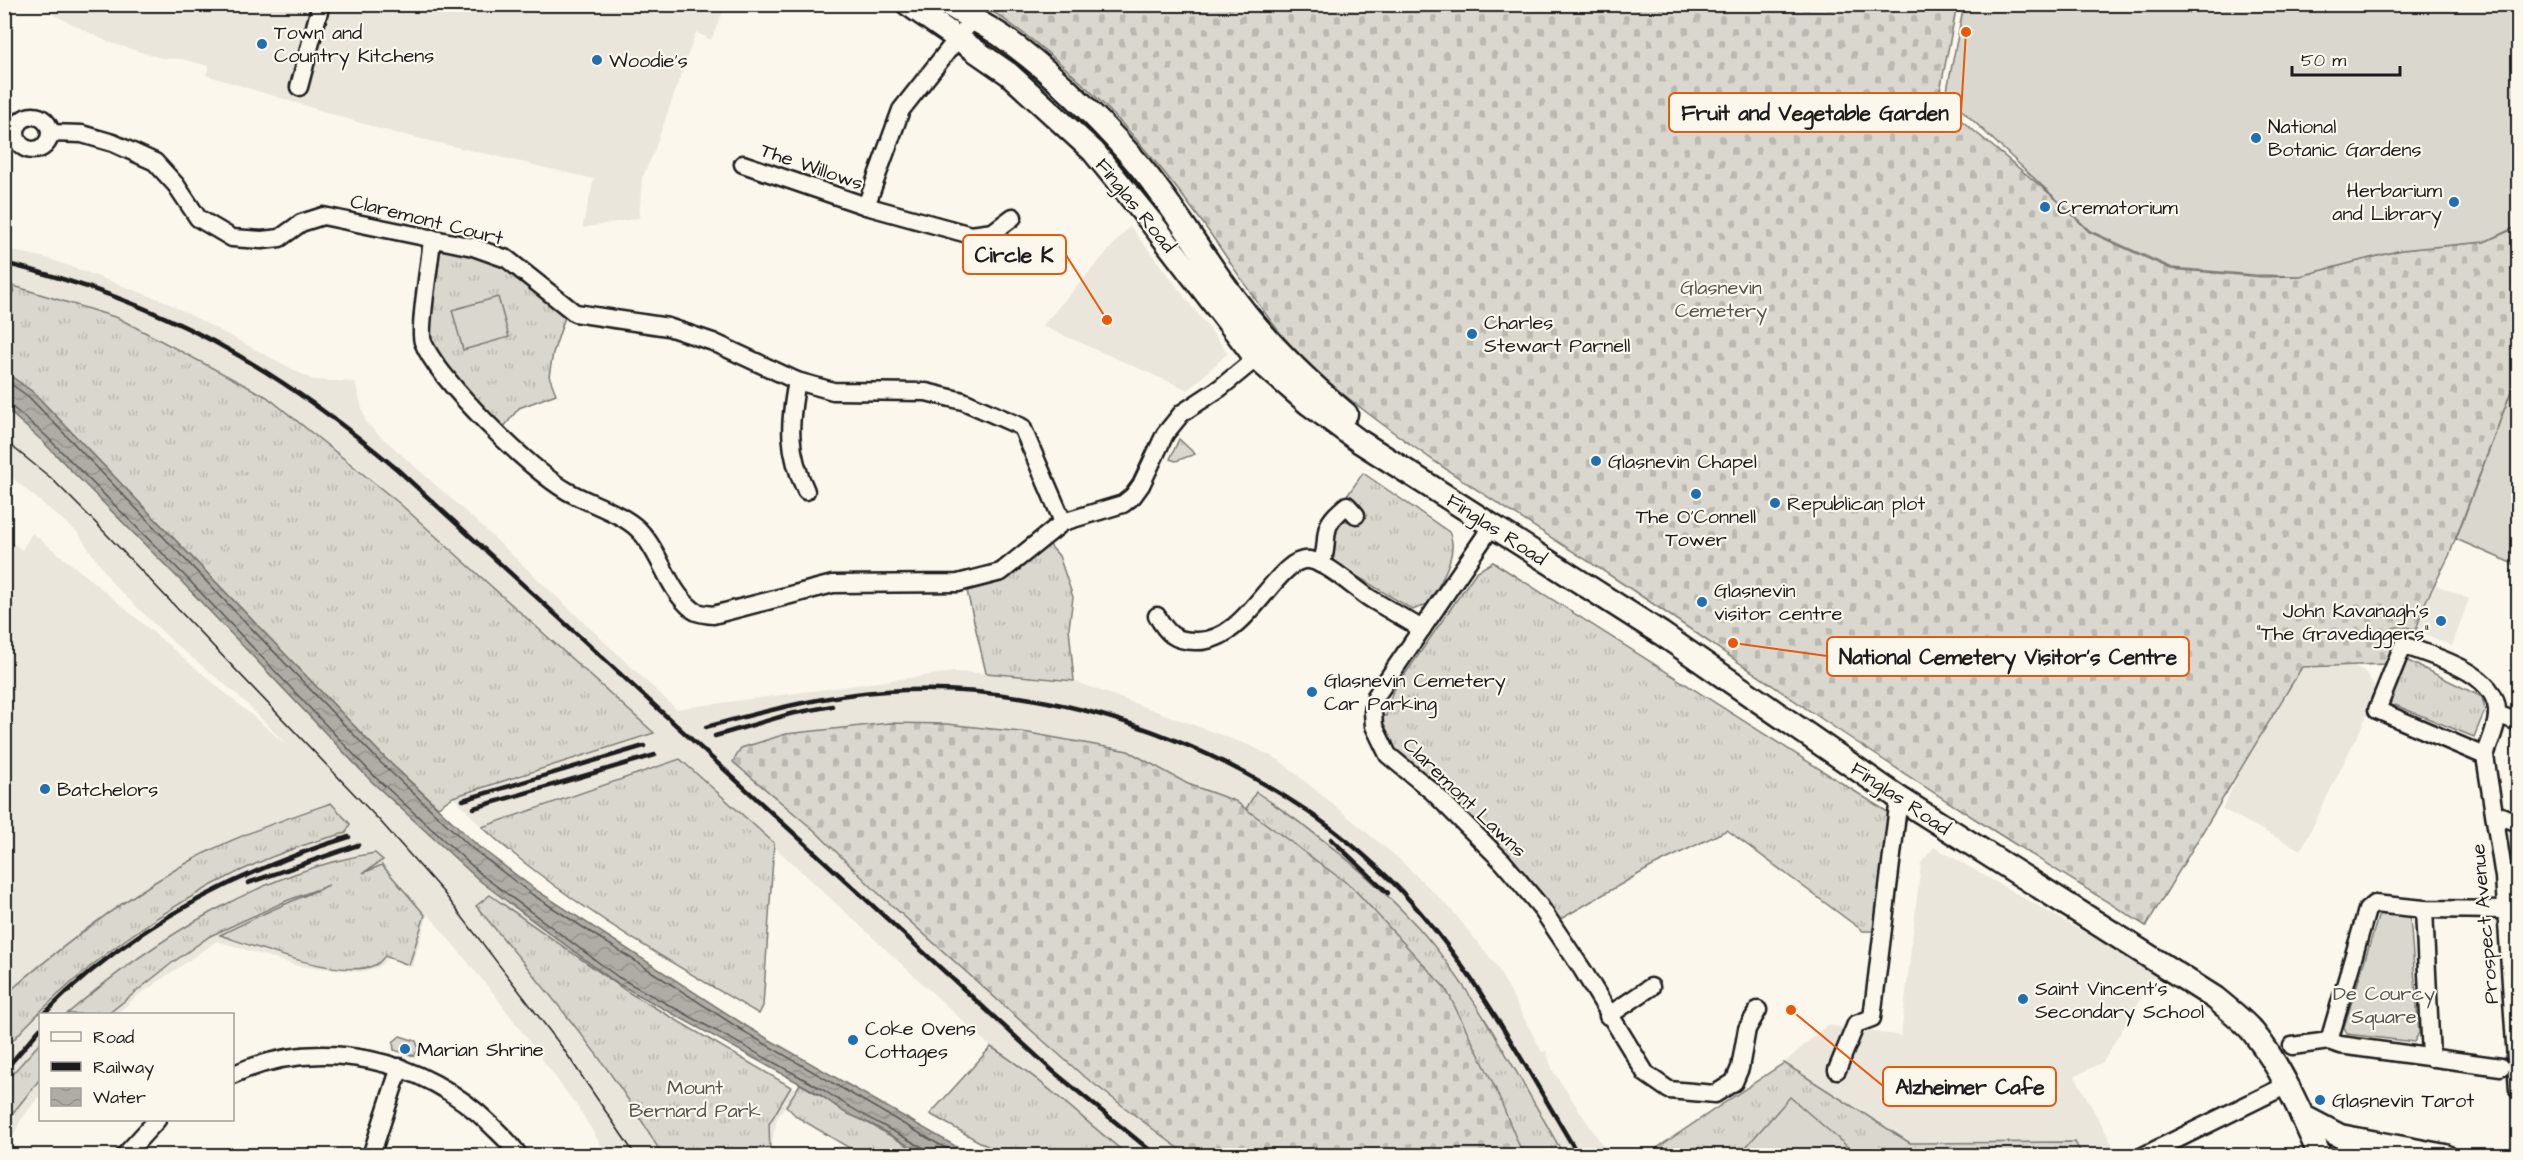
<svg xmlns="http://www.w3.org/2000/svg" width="2523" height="1160" viewBox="0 0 2523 1160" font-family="'Architects Daughter',sans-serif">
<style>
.built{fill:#eae6dc}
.grass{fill:url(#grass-tufts);stroke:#7b7a75;stroke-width:1.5}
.cemetery{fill:url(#cemetery-stones);stroke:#7b7a75;stroke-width:1.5}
.garden{fill:#dad7ce;stroke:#7b7a75;stroke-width:1.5}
.water{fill:url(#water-waves);stroke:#74726e;stroke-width:1.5}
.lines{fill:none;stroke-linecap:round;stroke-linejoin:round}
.shore{stroke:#575653;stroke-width:1.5}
.minor-casing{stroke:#1c1c1c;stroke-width:21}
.secondary-casing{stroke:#1c1c1c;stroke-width:27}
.minor{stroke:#fbf7ec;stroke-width:16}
.secondary{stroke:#fbf7ec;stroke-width:22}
.tram{stroke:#1c1c1c;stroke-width:1.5}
.rail{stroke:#1c1c1c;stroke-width:4.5}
.poi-dot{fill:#1f6fb2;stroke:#fbf7ec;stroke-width:2}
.labels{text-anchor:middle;stroke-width:4.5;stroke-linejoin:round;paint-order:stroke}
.poi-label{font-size:20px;fill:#1c1c1c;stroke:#fbf7ec;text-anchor:start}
.street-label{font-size:20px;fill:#1c1c1c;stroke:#fbf7ec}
.park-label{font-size:20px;fill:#555451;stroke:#fbf7ec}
.leader{fill:none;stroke:#e8590c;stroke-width:2}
.callout-dot{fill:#e8590c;stroke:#fbf7ec;stroke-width:2}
.callout{fill:#fbf7ec;stroke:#e8590c;stroke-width:2}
.callout-label{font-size:21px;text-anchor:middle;font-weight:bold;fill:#1c1c1c}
</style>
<defs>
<pattern id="grass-tufts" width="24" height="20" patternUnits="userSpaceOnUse" patternTransform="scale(1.5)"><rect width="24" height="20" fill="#dad7ce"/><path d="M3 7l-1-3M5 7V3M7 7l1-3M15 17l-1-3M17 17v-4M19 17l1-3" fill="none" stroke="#bab8b0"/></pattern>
<pattern id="cemetery-stones" width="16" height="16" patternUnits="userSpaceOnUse" patternTransform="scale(1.5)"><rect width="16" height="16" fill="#dad7ce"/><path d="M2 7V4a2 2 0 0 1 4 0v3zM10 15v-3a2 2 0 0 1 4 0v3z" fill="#bab8b0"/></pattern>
<pattern id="water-waves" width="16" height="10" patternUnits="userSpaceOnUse" patternTransform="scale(1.5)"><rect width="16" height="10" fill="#afaca5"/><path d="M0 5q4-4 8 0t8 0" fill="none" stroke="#96938d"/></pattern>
</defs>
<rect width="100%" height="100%" fill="#fbf7ec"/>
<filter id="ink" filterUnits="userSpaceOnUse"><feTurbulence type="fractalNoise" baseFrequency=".0167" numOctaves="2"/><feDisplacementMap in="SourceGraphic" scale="12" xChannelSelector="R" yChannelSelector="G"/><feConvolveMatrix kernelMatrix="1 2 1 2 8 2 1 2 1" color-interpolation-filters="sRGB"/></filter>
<g filter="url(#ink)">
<!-- built -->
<g class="built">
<path d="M34,5H726L711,40L696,32L653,154L642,178L639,218L582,228L594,179L383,130L206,75L209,66L182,59L161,58L108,42Z"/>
<path d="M1130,226L1228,353L1188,390L1042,326Z"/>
<path d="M4,249L47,258L164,301L313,380L355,382L366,423L475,520L676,709L953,672L1027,675L1074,681L1251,746L1279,760L1398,858L1450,908L1496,965L1542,1052L1546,1051L1553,1071L1609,1155H1523L1235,801L1188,784L1128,751L1029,733L947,724L889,723L786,734L815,831L878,893L1031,1030L1081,1074L1190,1155H1128L1069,1109L1022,1066L991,1047L680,759L482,827L453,797L654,732L399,503L267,397L118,318L5,283Z"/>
<path d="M4,405L182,582L259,664L480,881L615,982L795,1089L777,1119L771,1146L769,1123L628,992L490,895L476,906L553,997L644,1123L662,1155H607L581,1112L494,994L428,914L412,967L387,959L379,967L361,972L298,966L217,941L136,997L117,1014H40V1095L20,1121L5,1155V537L22,550L32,533L85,575L287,745L239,696L173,642L114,585L77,532L5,472Z"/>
<path d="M2436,585L2469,599L2452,646L2416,630L2425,603Z"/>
<path d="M2295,657L2342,659L2364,671L2373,684L2376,697L2301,850L2222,809Z"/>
<path d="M1934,847L2156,973L2103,1062L2075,1076L2118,1155H2082L2075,1142L1910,1143L1784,1063L1827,1025L1901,1036L1921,863Z"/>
</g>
<!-- grass -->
<g class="grass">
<path d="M432,238L507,259L568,308L553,353L549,376L556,394L519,408L499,433L423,341Z"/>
<path d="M4,283L118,318L267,397L399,503L654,733L453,797L438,807L385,758L33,392L5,372Z"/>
<path d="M1179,439L1195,454L1176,461L1170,459Z"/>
<path d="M1363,473L1449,532C1460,554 1439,583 1430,603L1413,610L1335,563C1332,550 1332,531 1340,520L1352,522L1363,509L1347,496Z"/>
<path d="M1048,543L1059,556L1073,597L1069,628L1074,681L986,673L967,591L1001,582Z"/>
<path d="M1493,562L1889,813L1876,931H1863L1727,830L1651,867L1552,924L1388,755L1373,712L1386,716L1392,693L1476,572Z"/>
<path d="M2402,658L2482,697L2485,710L2474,737L2395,705L2393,709L2383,705Z"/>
<path d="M680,759L774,843L763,1006L759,1014C663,958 565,902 482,827Z"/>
<path d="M1256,792C1317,833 1367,872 1417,926C1474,989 1521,1082 1564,1155H1487L1246,809Z"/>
<path d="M331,803L350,824L346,833C220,863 90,952 5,1049V995C65,943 132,892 203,854C244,833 288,818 331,803Z"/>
<path d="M375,853L383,860L363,873L382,865L425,915L409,965L385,956C382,959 379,964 375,965C342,980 255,947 220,935L265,913L329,885L286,901L210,936L172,963L108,1014H67C153,940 261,871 375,853Z"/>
<path d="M490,895L628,992L791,1087L769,1124L770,1155H662C612,1065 542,985 476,906Z"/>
<path d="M400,1036L416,1041L419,1049L414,1056L394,1050L393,1042Z"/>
<path d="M40,1043V1079L5,1123V1082Z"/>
<path d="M991,1047C1040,1077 1083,1120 1128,1155H1003L930,1114Z"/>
<path d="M1784,1063L1910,1143L2075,1142L2082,1155L1645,1156Z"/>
<path d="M800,1084L924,1155H861L797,1117L786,1106Z"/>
</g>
<!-- cemetery -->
<g class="cemetery">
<path d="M983,5H1957L1938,101L2062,204L2089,232L2171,269L2263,277L2299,276L2401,250L2484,242L2518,227V373L2449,556L2425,603L2416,630C2400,624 2393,626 2380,636L2393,654L2388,664L2302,667L2146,926C2035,857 1924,788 1816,715C1747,669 1680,621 1611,576C1514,513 1415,454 1326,380C1279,341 1248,288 1214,239C1152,150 1074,64 983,5Z"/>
<path d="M889,723L947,724L1029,733L1128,751L1188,784L1235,801L1352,887L1446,989L1494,1085L1523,1155L1190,1156L1174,1145L1081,1074L1031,1030L878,893L815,831L733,762L741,748L786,734Z"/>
</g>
<!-- garden -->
<g class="garden">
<path d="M1964,5H2518V226L2484,242L2401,250L2300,276L2254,275L2172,268L2090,231L1946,95Z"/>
<path d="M7,280L14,291L8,297L5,319Z"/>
<path d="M498,297L509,337L463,350L452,310Z"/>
<path d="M2518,373V566L2456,539Z"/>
<path d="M2379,914L2410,917L2419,1033L2414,1042L2347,1034L2344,1027Z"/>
<path d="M1790,1097L1857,1155H1739Z"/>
</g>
<!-- water -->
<path class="water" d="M5,372L33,392L385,758L478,846L536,890L751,1029L971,1155H924L873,1125L844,1112L819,1094L615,982L480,881L371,781L182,582L41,440L5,408Z"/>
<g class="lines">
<!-- shore -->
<g class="shore">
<path d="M4,379L29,397L380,762L474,850L533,895L748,1034L959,1156"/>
<path d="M4,404L11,406L45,435L187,578L375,777L483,876L618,977L822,1089C853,1111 889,1128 923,1148L926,1156"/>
</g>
<!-- minor casing -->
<g class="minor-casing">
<g id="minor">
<path d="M299,87L321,4"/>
<circle cx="33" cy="133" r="17"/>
<path d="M50,133L82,134L113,143L155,162L176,185L198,218L232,238L262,240L280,238L301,223L323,216L473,247L507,259L575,313L668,327L713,342L797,381L833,391L926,392L963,401L1022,427L1063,522"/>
<path d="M743,164L866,206L901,110L972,20"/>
<path d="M866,206L971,235L993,232L1013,217"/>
<path d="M432,238C431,257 418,330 423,342C438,380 530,470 567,491C588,503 622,513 639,530C661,553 667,589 692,609C697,614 707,614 713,615L833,584L958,583L1001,572L1063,522L1123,504L1133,496L1141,485L1165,434L1182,413L1220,388L1265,351"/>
<path d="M797,381C789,423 787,451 806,491"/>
<path d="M1492,526L1376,696L1373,712L1374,726L1388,755L1433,792L1503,862L1539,905L1582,969L1646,1074L1669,1090L1715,1094L1734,1082L1740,1068L1747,1029L1758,1010"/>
<path d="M1320,564C1328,551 1324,540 1328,527C1331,518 1340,511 1347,505L1356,515"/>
<path d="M1157,616C1167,633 1174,641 1195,641C1248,644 1276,556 1309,560C1327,562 1355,589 1371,599C1388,609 1405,619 1422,629"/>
<path d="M2403,645C2434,657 2501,673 2497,716C2496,730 2489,743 2485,756L2377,710Z"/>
<path d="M2497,714L2518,722"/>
<path d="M2485,756L2504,877L2518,1090"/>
<path d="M2496,814L2518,823"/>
<path d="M2424,909L2431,1058"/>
<path d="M1608,1016L1651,987"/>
<path d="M2292,1046L2329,1041"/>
<path d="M2501,1067L2340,1045L2329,1041L2367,910L2374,904L2424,909L2506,910"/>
<path d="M1837,1070L1856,1024L1872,1018L1899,798"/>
<path d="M232,1075C321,1034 424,1059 491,1125C501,1135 512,1144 519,1156"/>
<path d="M124,1156L157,1120"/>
<path d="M371,1156L400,1067"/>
<path d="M2143,1156L2287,1085"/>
</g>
</g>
<!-- secondary casing -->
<g class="secondary-casing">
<g id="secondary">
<path d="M908,4L1009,74L1093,151L1151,222L1256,358L1309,404L1359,441L1662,634L1899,798L2215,998C2228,1009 2242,1019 2253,1032C2282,1068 2301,1113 2320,1156"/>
<path d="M948,4C966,16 986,25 1003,37C1051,71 1093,113 1132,157C1167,197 1194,243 1225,286C1259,335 1301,376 1346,414"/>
<path d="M2302,1116L2340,1136L2445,1156"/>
</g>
</g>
<!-- minor -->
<use href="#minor" class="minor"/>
<!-- secondary -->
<use href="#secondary" class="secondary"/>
<!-- tram -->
<path class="tram" d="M4,440L51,478L90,517L380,821L443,892L562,1047L636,1156"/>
<!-- rail -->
<g class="rail">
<path d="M4,263C162,301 275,366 398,470L1054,1072L1157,1156"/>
<path d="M706,727C766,711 824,695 886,691C1074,678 1287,762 1413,904C1480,979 1527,1070 1579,1156"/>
<path d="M715,736L790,714L832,706"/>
<path d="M463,800L644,746"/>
<path d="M474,808L655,755"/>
<path d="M1331,839L1388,893"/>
<path d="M248,883L358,845"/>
<path d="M44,1014C128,929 235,872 349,837"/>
<path d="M4,1071L40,1029"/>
</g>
</g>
</g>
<!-- markers -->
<g class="poi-dot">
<circle cx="262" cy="44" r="6"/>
<circle cx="597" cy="60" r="6"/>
<circle cx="2256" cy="138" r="6"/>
<circle cx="2454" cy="202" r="6"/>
<circle cx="2045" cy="207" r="6"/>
<circle cx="1472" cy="334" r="6"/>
<circle cx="1596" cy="461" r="6"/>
<circle cx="1696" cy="494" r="6"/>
<circle cx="1775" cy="503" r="6"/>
<circle cx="1702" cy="602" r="6"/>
<circle cx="2441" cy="621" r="6"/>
<circle cx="1312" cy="692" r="6"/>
<circle cx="45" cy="789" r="6"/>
<circle cx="2023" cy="999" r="6"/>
<circle cx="853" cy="1040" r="6"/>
<circle cx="405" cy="1049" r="6"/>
<circle cx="2320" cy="1100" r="6"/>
</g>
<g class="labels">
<!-- poi labels -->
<g class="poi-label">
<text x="274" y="39">Town and<tspan x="274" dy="23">Country Kitchens</tspan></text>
<text x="609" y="67">Woodie's</text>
<text x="2268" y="133">National<tspan x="2268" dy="23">Botanic Gardens</tspan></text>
<text x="2442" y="197" text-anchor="end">Herbarium<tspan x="2442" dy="23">and Library</tspan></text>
<text x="2057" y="214">Crematorium</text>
<text x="1484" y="329">Charles<tspan x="1484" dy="23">Stewart Parnell</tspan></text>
<text x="1608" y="468">Glasnevin Chapel</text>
<text x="1787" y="510">Republican plot</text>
<text x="1696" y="523" text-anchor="middle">The O'Connell<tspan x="1696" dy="23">Tower</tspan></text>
<text x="1714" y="597">Glasnevin<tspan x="1714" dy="23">visitor centre</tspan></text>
<text x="2429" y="617" text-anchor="end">John Kavanagh’s<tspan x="2429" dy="23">"The Gravediggers"</tspan></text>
<text x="1324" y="687">Glasnevin Cemetery<tspan x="1324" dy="23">Car Parking</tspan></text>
<text x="57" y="796">Batchelors</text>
<text x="2035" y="995">Saint Vincent's<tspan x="2035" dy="23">Secondary School</tspan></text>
<text x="865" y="1035">Coke Ovens<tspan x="865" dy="23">Cottages</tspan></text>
<text x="417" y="1056">Marian Shrine</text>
<text x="2332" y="1107">Glasnevin Tarot</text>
</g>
<!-- street labels -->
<g class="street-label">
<text transform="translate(812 166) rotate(19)" y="7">The Willows</text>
<text transform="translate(1136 205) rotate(51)" y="7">Finglas Road</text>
<text transform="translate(427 219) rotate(14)" y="7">Claremont Court</text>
<text transform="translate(1497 529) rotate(33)" y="7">Finglas Road</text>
<text transform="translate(1465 797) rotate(44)" y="7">Claremont Lawns</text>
<text transform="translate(1901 798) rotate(34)" y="7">Finglas Road</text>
<text transform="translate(2484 924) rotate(-95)" y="7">Prospect Avenue</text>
</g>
<!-- park labels -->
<g class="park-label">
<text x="1721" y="294">Glasnevin<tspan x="1721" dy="23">Cemetery</tspan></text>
<text x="2384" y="1000">De Courcy<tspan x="2384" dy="23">Square</tspan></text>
<text x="695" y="1094">Mount<tspan x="695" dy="23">Bernard Park</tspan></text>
</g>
</g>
<!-- callouts -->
<path class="leader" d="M1966 32L1961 112M1107 320L1066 255M1733 643L1827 656M1791 1010L1883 1086"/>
<g class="callout-dot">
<circle cx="1966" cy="32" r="6"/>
<circle cx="1107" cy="320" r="6"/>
<circle cx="1733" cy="643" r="6"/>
<circle cx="1791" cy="1010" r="6"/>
</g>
<g class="callout">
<rect x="1669" y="93" width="292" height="39" rx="6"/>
<rect x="963" y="235" width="103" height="39" rx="6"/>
<rect x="1827" y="637" width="362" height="39" rx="6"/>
<rect x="1883" y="1067" width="173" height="39" rx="6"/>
</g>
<g class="callout-label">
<text x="1815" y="120">Fruit and Vegetable Garden</text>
<text x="1014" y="262">Circle K</text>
<text x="2008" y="664">National Cemetery Visitor's Centre</text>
<text x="1970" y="1094">Alzheimer Cafe</text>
</g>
<!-- margin -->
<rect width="2523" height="1160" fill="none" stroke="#fbf7ec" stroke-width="24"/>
<rect x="12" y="12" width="2499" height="1136" fill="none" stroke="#1c1c1c" stroke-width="2" filter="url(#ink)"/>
<!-- legend -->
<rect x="39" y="1013" width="195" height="108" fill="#fbf7ec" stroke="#a29f99" stroke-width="1.5"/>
<rect x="51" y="1032" width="30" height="9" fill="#fbf7ec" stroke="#a29f99" stroke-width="1.5"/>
<text x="93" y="1043" font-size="18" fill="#1c1c1c">Road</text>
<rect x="51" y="1062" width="30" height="9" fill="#1c1c1c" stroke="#a29f99" stroke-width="1.5"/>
<text x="93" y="1073" font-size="18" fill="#1c1c1c">Railway</text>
<rect x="51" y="1088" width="30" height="18" fill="url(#water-waves)" stroke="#a29f99" stroke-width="1.5"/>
<text x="93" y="1103" font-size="18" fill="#1c1c1c">Water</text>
<!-- scale -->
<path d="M2292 66v9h108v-9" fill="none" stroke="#1c1c1c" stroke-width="3"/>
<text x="2301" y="66" font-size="18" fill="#1c1c1c" stroke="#fbf7ec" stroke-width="4.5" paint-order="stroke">50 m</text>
</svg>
